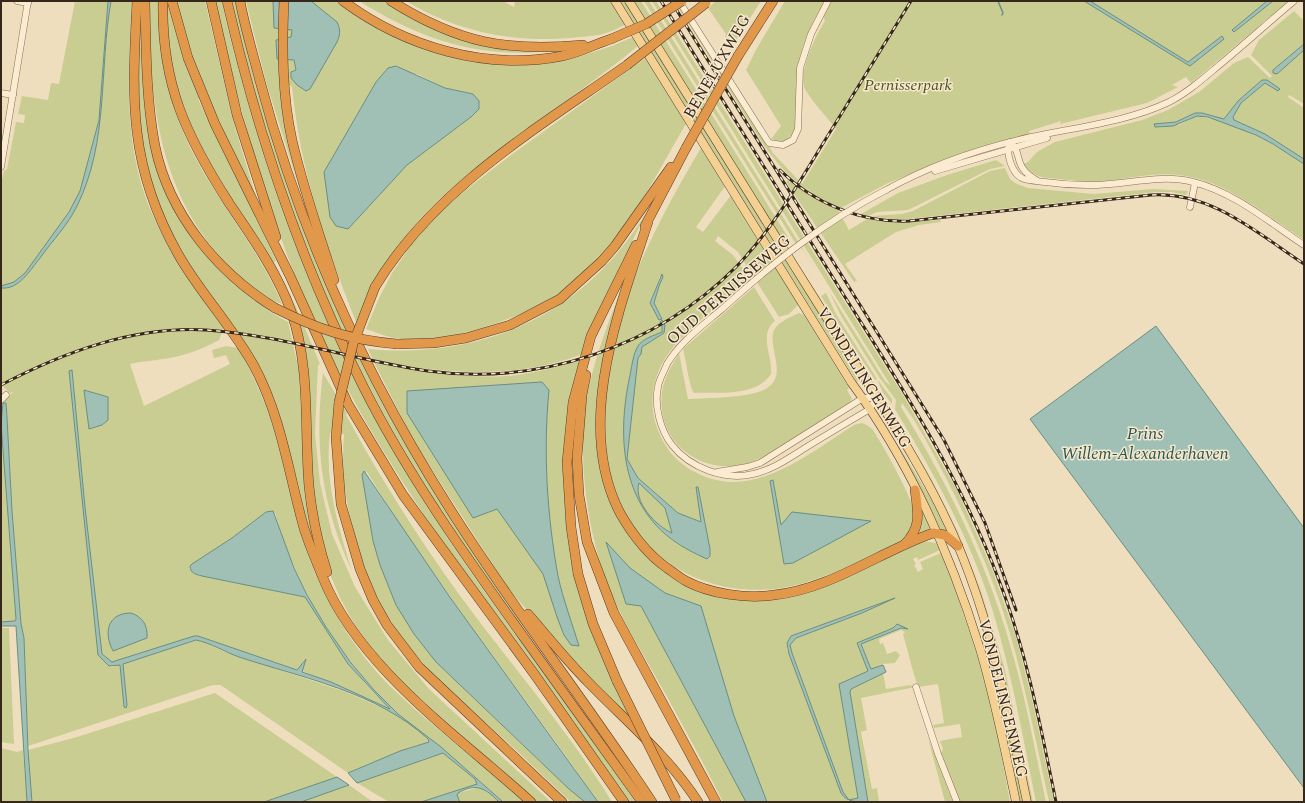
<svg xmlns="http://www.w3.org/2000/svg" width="1305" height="803" viewBox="0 0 1305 803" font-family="Spectral,serif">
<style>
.green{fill:#c9cd92;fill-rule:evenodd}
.water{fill:#a1c0b5;stroke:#698e83;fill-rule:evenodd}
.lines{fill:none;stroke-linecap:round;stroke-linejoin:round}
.stream{stroke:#698e83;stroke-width:1.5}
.minor-casing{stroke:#876e56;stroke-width:7}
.major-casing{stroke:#553c2b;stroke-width:9}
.highway-casing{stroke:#553c2b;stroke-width:10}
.minor{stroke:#faebd1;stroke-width:6}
.major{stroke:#f4d193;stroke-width:8}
.highway{stroke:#e2984b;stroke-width:9}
.rail-casing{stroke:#36271b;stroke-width:3}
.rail{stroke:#f6e8cd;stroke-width:1.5;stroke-dasharray:4.5;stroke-linecap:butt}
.minor-bridge-casing{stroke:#876e56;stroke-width:7;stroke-linecap:butt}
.highway-bridge-casing{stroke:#553c2b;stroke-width:10;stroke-linecap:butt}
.minor-bridge{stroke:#faebd1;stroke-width:6}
.highway-bridge{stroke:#e2984b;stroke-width:9}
.labels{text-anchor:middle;stroke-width:3;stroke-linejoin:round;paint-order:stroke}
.street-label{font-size:16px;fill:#36271b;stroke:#f6e8cd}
.park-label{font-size:16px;font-style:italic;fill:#495321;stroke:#f6e8cd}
.water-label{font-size:17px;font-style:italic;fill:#2a5651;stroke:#f6e8cd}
</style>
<rect width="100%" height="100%" fill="#efdebe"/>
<!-- green -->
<g class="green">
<path d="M75,1H108L99,120L80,191L69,212L25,273L14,282L1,286V184L4,171L7,169L16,122L24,123L25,115L18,114L22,96L48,100L51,83L59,84Z"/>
<path d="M111,1H132C128,75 122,150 155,220C172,258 201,292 225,326L219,340C203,349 181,357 163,359C152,361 141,361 130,364L144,406L230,364L226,355L214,358L212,350L226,346L238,348C254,376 266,404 276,434C289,477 295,521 311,563C329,609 358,655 393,689C435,729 482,764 524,802H503C482,783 461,764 439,746C425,735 410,725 397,713C339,657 297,590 275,513L266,512L232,538L192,564L193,574L305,597L348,664L372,691L391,709L302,671L306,659L304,660L298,670L198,636H194L112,662L102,654L85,507L72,370L70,372L98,655L111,667L120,665L127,705L123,664L197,640L202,641L223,651L346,692L396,714L424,735L429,742L400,751L348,773L225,688L220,685H213L28,746L24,638L21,624L12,511L7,418L6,407L1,405V415V402L5,401L13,392L10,393L1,385V288C19,290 30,270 40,258C52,241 68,224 77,206C109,142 99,69 111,1ZM86,390L108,397V420L102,425L90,429Z"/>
<path d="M148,1H159C159,56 169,108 195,157C222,208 259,249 282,304C262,298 245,281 230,267C156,192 151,100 148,1Z"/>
<path d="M166,1H205L234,124L258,204L205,95L198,99L266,239L276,261L274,262L297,309L320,364L318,365L315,434L320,483L332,534L355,587L388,640L429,689L551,802H537L395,676L374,651L355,625L341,600L329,572L313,505L309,417L291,309L220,186L185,120L168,55Z"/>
<path d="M213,1H222C229,37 240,72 249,107C289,247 345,376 422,499C488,604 567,699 635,802H628C580,735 532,668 484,601C431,526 379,451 337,369C277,253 245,127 213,1Z"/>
<path d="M232,1H238L258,85L364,366L569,689C523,626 476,565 434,499C338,348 267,177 232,1Z"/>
<path d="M246,1H336L371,25L421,48L551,61L590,53L612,46L633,37L639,45C591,85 538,119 489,158C456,183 424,210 400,244C384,267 370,299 357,324C326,248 300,169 292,87L280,76L300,185L306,209L266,82ZM417,74L445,88L473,94L471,117L407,165L348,229L329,163L376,82Z"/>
<path d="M359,1H387L458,37L553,51C478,59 422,40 359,1Z"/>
<path d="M406,1H503L514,7L515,1H611L626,24C620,27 613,31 606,33C598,36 588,36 579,37C519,44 458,33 406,1Z"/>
<path d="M619,1H625L861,379L857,382Z"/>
<path d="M633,1H641L791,242L786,246Z"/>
<path d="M644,1H649C727,128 806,254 885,381L891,386L652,1H656L903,395L958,492L992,569L1016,637L1032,699L1054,802H1049C1038,751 1028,699 1014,648C998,588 973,531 945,476C932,452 919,425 902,403L901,407C947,482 987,563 1011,648C1026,699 1035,751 1046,802H1036C1022,733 1010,663 988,596C965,529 931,469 895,409L896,400L879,377L841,316L829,291L803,250L794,241Z"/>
<path d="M674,1H677L773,153L802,184L836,129C826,116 813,103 805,89C797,75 816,34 825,21L823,15L832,1H1289L1191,83L1186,77L1172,85L1178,87L1147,103L1060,124L1061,121L1029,131L1030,136L912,173L886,184L841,208C782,184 764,146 732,94C713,63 694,32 674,1Z"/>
<path d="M716,1H761L732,46L725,36L726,34L708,8Z"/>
<path d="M785,1H825C808,27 797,56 796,87C795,100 798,115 795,128C793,135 788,140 781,142L771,139L781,126L746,70L757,48Z"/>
<path d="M1294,11L1304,21V44L1273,70L1277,74L1304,50V104L1289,95L1288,97L1304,108V159L1265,134L1234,120L1233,117L1241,103L1265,83L1278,91L1280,89L1267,80H1262L1238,101L1224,119L1202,113H1195L1176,122L1179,125L1197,116C1236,121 1272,143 1304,164V240C1269,217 1233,186 1191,177C1158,169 1124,181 1091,182C1080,182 1071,180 1060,179C1043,177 1036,179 1023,164L1028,162L1037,152L1055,142L1142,120L1168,110L1199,92L1234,63L1248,57L1270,78L1272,76L1251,55L1259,40Z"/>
<path d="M139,23L145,105L155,155L205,253L230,280L272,313L288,322L299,371L305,497L314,548L270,398L181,254L157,205L138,131Z"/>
<path d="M647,57L687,122C652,181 618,256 557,295C535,309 510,319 485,327C457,336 425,343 395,338C386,337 376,332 366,329L379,298L392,273L414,241L442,210L467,189L511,155Z"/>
<path d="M702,146L726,185L696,227L703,232L732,194L799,304L789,314L779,317L738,252L718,236L715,241L733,255L750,279C725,301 678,334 663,362C650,385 649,412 660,435C667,451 679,464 695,472C751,503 808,454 854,425L862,423C865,424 869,426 872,429C881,441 915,502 914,514C914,528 907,537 897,545C857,561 818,584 775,589C733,593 693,583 660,556C580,490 602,362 635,276C653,231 678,187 702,146ZM660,277H663L659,286L654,303L662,318L659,320L650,303ZM662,326L664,333L642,347L638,358L627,459L638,478L678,513L701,522L696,488L709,558L707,559C684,549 661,536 647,514C619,474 620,421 630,375C632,366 633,354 638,346C642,339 655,335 662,332ZM770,481H773L781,526L870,521L793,563L784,564Z"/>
<path d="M996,160L1005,166L990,169L908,210L877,212L868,216L861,214L898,193L947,175Z"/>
<path d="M1005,168L1010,179L1015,183L1028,188L1094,194L1153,189L1188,191L1186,195L1171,192H1156L908,219L895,220L871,216L902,214L913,211L990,171Z"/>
<path d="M788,180L812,197L838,210L849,230L867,219L895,223L940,220L941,222L919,225L896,232L845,264L857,281L854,282L786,182Z"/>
<path d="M647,211L598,311L583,354C515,380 443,374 373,360L368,349C484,360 587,313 647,211Z"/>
<path d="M625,280L602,385L604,480L607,492L618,517L632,540L643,552L681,582L775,599L787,598L835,580L923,541L936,543L940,550L918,560L917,557L913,559L916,564L914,565L918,572L923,569L920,562L941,553L953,583L984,675L993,710L1010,802H960L941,753L943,749L940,741L962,737L960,724L934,728L933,725L944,723L938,684L918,687C912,669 908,652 903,634L905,632L901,630L879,639L880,644L883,643L887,654L896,651L900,655L895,663L883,664L872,670L861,644L901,628L908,630L895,625L893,628L857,643L868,671L839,684L858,798L849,800L845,797L792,653L790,645L796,638L862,613L894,598L791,636L787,648L841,793L849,802L859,800V802H723C702,760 680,720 657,679C639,647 619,615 606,580C585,523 576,445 589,386C598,349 611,314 625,280Z"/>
<path d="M754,287L775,321C758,334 773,357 771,374C756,397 718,392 694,393C689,387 686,359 683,349Z"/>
<path d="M826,293L836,314L877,379L892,399V404L883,393L877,379L875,380L821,296Z"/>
<path d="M799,313L804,315L849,388L847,390L852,399L848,406L759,459C710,482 655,447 662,392C664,377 672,366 679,353L688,399C710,398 734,398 755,393C795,383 766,349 774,330C779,321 791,317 799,313Z"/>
<path d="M582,360L564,462L575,575L639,726L589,680L510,591L413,440L374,362C418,370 462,379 507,376C532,374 557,367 582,360Z"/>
<path d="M323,373L347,413L346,415C380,478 419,539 461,597C511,665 568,730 612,802H598C522,691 437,587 367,472L362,475L365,490L436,662L539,761L585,802H571C552,785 534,767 516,750C473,710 425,674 393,625C375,598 364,569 356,539C345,502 341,472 344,434L330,433C324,480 338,527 352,571C321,505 314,444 323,373Z"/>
<path d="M882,396L932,480L958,532L981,591L1004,666L1033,802H1030L1002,667L979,591L967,558L880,397Z"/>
<path d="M876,409L938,510L948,531L938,529L874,410Z"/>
<path d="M1,424L16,619L15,621L1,622Z"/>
<path d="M639,483L665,508L672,533C656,525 633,503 639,483Z"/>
<path d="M923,512L931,530L915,538L921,513Z"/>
<path d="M946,545L954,561L989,659L998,680L1023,802H1019L1005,734Z"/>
<path d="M1,628H9L14,744L1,742Z"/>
<path d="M883,673L886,689L910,685L915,687L861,698L867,730L861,732L872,789L877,788L879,802H868L850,692L851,689Z"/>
<path d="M215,693L337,777L264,802H32L28,750L77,737Z"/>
<path d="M928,738L953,802H945Z"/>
<path d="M1,748L17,752L23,750L27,802H1Z"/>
<path d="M443,753L475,779L477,784L421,802H389L357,783Z"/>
<path d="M349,785L373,802H301Z"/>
<path d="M480,787L485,789L499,802H460L457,795L458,793Z"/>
</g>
<!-- water -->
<g class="water">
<path d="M108,1H111C99,69 109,142 77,206C68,225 52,241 40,258C30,270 19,290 1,288V286L14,282L25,273L69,212L80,191L99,120Z"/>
<path d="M273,1H311L337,22C341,30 340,35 337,42L310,89L306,91L297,85L291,78V72L296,70L294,60L277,59L276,40L291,37L292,30L274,28Z"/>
<path d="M1084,1H1090L1188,62L1222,36L1224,39L1190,66L1188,65Z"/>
<path d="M1267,1H1273L1234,32L1232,30Z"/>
<path d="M1304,44V50L1277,74L1273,73V70Z"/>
<path d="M396,66L445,88L473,94L479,101V109L471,117L407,165L348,229L336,226L330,217L324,172L376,82L388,68Z"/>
<path d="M1262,80H1267L1280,89L1278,91L1265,83L1241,103L1233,117L1234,120L1265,134L1304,159V164L1273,144L1256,135L1208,117L1197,116L1173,126L1155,127L1154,124L1176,122L1195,113H1202L1224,119L1238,101Z"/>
<path d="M662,274L663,277L659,286L654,303L662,319L659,320L650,303Z"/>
<path d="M662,320L665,325L664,333L642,347L641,354L638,358L627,459L638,478L678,513L701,522L696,487H698L710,549V556L707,559C684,549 662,536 647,514C619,474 620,421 630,375C632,366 633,354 638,346C642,339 655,335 662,332V326L660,322ZM639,483L665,508L672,533C656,526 633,502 639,483Z"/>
<path d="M1156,326L1304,528V788L1030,419Z"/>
<path d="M72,370L85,507L102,654L112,662L194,636H198L297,670L306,659L302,672L331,682L390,709L348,664L305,597L202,576C195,574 191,574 190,566L192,564L232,538L266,512L273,511L294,568L307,595L326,627L351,663L374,690L398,714L441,747L503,802H499C486,789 477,782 458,793L457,795L460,802H421L477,784L475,779L443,753L357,783L348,773L400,751L429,742L428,739C377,692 303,678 239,657C225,652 211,643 196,640L123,664L127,705L126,708L124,707L120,665L109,666L98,655L69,371Z"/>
<path d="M542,382L549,390C543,452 547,515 558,576C563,599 572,623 579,646L571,645L564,635L557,617L543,574L497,509L473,518L407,413V391Z"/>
<path d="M84,390L108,397V420L102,425L89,429Z"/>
<path d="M3,403H6L7,418L12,511L21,624L24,638L28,750L32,802H27L16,626H1V622L15,621L16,619L1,424Z"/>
<path d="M364,471L449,596L598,802H585L569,789L436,662L414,634L396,605L380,565L373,541L362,475Z"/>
<path d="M773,480L781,525L792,512L871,521L793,563L784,564L770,481Z"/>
<path d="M606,542L630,568L665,593L701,606L734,716L767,802H746L641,606L626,604Z"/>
<path d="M895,598L862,613L796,638L790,645L792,653L843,792L849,800L858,798L839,684L868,671L857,643L893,628L897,624L908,629L901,628L861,644L871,669L883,665L886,672L851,689L850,692L868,802C858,802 847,803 841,793L789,654L787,643L791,636Z"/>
<path d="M131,613C143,617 148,626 147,638L113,651C103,632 108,613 131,613Z"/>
<path d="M337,777L349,785L301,802H264Z"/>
</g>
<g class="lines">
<!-- stream -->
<path class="stream" d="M998,1L1003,13L1002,15"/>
<!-- minor casing -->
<g class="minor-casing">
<g id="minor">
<path d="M17,1L28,3"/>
<path d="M679,1L769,143L783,145L793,140L798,129L800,68L811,34L828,1"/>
<path d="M1,93L13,95"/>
<path d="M1,167L28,1"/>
<path d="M935,171L1047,138"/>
<path d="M1038,181C1011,166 1024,154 1010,142C1005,153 1012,175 1024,179C1030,181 1038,181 1045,182C1059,184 1073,185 1087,185C1123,186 1158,173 1193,182C1234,192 1269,222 1304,245"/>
<path d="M886,190C931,165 981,148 1031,137C1077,127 1127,122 1169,102C1189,92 1206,76 1223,62C1247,42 1270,21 1294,1"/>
<path d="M1190,207L1195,183"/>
<path d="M667,364C664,372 659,379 658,387C654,405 660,430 672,445C690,468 725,481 753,474C772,470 789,458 805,448C826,435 848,422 870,409L876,398"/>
<path d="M1,400L6,395"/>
<path d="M717,472L747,467L760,463L863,398H876"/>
<path d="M916,687L938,754L957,802"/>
</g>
</g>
<!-- major casing -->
<g class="major-casing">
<g id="major">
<path d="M615,1L851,382C909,461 951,555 980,649C995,699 1005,751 1016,802"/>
<path d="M629,1C696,110 765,219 833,328C877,399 927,471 959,548C993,630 1009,716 1027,802"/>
</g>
</g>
<!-- highway casing -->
<g class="highway-casing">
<g id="highway">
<path d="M137,1C132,98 128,166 178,254C200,293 232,326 254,366C280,414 288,469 302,521C307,541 316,560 323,578C360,669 460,737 531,802"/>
<path d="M145,1C146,49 146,99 155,146C169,214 217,272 275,308"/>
<path d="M163,1C161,83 186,136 229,203C252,237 277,272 291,311C311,368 304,428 309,486C312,516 318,544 327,572"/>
<path d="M172,1L188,58L215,124L290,276L348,404L403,495L535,675L624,802"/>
<path d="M211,1L237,115L276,237"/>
<path d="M227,1C258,137 301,264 364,388C409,477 467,558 525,639C564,693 603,748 642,802"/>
<path d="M240,1C245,28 253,54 260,81C300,232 366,377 450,509C513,609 587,703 652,802"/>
<path d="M284,1C282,47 282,95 292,140C303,188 319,234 334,280"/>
<path d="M343,1C405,47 486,71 562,56C579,53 595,44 611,39"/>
<path d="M391,1C458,43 506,52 583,45"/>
<path d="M738,56L773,1"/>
<path d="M648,222C619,310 574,424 620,513C632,534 647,554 667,568C673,572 680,578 686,581C710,594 747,599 774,595C831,589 879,552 933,533L945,535L958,546"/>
<path d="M645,226L686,148"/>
<path d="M375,287C434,189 536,129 627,65"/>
<path d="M397,344L434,343L466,338L510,325L560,299L602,261L615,246L671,167"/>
<path d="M586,375L582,395L577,458L579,495L587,542L614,613L716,802"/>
<path d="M339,402L336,438L341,504L360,569L373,600L387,625L419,667L562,802"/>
<path d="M904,545C922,527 918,513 915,490"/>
<path d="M528,614C548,637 567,661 589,683C626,721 669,757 698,802"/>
<path d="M617,681L593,624L578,574L571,527L567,462L573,402L591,336L636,245"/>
</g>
</g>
<!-- minor -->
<use href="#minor" class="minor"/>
<!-- major -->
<use href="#major" class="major"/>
<!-- highway -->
<use href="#highway" class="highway"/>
<!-- rail casing -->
<g class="rail-casing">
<g id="rail">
<path d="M661,1C722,100 784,198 845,297C903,389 962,480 1000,583C1027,654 1041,728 1056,802"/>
<path d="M671,1L944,440L985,523L1016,610"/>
<path d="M780,170C813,203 861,223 909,221L1151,195C1211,191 1257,233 1304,264"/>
<path d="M1,385C64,352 134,326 206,330C281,335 354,360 428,371C539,386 656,347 736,267C773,229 799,182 827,137C855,92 883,46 911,1"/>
</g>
</g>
<!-- rail -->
<use href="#rail" class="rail"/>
<!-- minor-bridge casing -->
<g class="minor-bridge-casing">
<path id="minor-bridge" d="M667,364C680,342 702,326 722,309C773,263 825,221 886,190"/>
</g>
<!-- highway-bridge casing -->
<g class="highway-bridge-casing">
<g id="highway-bridge">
<path d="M611,39L646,24L682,1"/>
<path d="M627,65L706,3"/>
<path d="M686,148L738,56"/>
<path d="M275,308C317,329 350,340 397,344"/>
<path d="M339,402L353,344L375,287"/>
<path d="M617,681L676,800"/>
</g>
</g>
<!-- minor-bridge -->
<use href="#minor-bridge" class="minor-bridge"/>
<!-- highway-bridge -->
<use href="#highway-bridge" class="highway-bridge"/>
</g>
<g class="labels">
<!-- street labels -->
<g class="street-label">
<text transform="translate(716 66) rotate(-60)" y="6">BENELUXWEG</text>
<text transform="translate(728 289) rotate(-41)" y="6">OUD PERNISSEWEG</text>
<text transform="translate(865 377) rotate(58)" y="6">VONDELINGENWEG</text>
<text transform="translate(1004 698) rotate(76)" y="6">VONDELINGENWEG</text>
</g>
<!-- park labels -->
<g class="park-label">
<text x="908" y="90">Pernisserpark</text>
</g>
<!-- water labels -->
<g class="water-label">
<text x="1145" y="439">Prins<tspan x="1145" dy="20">Willem-Alexanderhaven</tspan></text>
</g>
</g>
<!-- border -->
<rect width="1305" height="803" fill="none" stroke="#36271b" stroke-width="4"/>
</svg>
